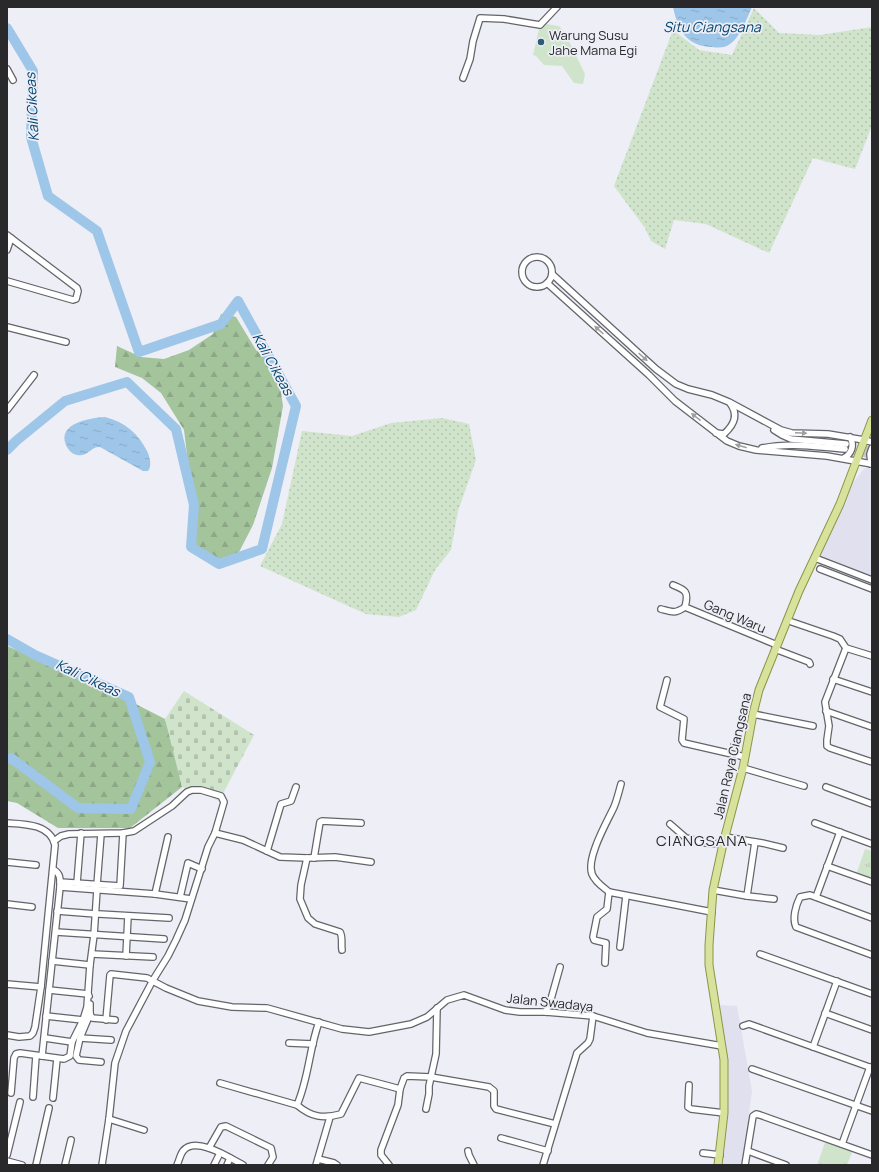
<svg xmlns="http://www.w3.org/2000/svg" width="879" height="1172" viewBox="0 0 879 1172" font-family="Manrope,sans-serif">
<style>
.built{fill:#e0e0ef}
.grass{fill:url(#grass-dots)}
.forest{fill:url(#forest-firs)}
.cemetery{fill:url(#cemetery-stones)}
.park{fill:url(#park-tufts)}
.garden{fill:#d0e4cb}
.water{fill:url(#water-ripples)}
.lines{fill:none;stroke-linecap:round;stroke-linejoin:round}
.river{stroke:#9ec6e8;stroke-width:10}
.minor-tunnel{stroke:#c6c7ce;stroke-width:5.5;stroke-dasharray:5.5 3;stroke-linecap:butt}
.minor-casing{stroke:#64646b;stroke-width:8}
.major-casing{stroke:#8a9548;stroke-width:9}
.minor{stroke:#fff;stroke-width:5.5}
.major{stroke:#d9e29a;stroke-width:7}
.oneway{fill:#9f9fa0}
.poi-dot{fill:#2c5b7a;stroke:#edeef6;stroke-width:1.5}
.labels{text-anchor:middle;stroke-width:3.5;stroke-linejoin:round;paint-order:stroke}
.poi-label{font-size:13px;fill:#29292c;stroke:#edeef6;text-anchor:start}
.street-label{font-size:13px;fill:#29292c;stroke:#edeef6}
.water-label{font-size:14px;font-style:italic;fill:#00446f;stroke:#edeef6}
.quarter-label{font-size:15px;letter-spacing:1px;fill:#29292c;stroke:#edeef6}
</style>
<defs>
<pattern id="grass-dots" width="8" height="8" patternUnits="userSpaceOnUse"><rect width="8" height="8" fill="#d0e4cb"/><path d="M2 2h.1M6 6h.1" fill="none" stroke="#b3c4ae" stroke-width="1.8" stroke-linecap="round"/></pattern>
<pattern id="forest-firs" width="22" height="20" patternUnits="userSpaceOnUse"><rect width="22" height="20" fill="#a4c49c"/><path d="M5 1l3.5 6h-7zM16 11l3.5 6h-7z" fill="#8da887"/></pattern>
<pattern id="cemetery-stones" width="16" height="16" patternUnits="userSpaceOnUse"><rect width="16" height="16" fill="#d0e4cb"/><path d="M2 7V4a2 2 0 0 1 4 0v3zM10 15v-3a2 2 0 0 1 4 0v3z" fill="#b3c4ae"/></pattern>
<pattern id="park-tufts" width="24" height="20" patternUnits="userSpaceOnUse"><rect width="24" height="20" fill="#d0e4cb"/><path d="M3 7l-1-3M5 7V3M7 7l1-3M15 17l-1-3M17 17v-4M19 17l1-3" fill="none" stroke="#b3c4ae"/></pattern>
<pattern id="water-ripples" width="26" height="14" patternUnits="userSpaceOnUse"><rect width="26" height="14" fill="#9ec6e8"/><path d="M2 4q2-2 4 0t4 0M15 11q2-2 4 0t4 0" fill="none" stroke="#88aac7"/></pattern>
</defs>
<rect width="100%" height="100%" fill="#edeef6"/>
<!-- built -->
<g class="built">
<path d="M869,467L872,468V577L820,557L852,484L864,469Z"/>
<path d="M718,1005L737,1006L752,1091L742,1165H722L727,1123L728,1068Z"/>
</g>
<!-- grass -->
<g class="grass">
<path d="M754,8L779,33L820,35L872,27V128H871L855,169L813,158L769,253L706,224L674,220L665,249L651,241L645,228L614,186L673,30L699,50L732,55Z"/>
<path d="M442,418L469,424L476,460L458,511L451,550L435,570L416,610L399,617L366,614L260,566L282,524L302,431L352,436L391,423Z"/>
</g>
<!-- forest -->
<g class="forest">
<path d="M221,314L236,317L256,350L277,366L283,406L272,468L253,525L238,554L212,563L199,557L193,538L191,488L184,430L161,393L142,378L115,367L117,346L141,357L164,359L189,350L213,334Z"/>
<path d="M7,646L83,677L165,719L174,748L182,787L130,828H58L17,803L7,801Z"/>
</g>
<!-- cemetery -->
<path class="cemetery" d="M184,691L254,735L219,801L202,793L182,787L165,719Z"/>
<!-- park -->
<g class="park">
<path d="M865,849L872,851V881L856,875Z"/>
<path d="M826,1140L853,1150L847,1165H817Z"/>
</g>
<!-- garden -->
<g class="garden">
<path d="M546,24L559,26L565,33L585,74L583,84L574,83L562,66L544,65L536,56L533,55L540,25Z"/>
<path d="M830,1147L843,1152L838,1165H823Z"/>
</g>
<!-- water -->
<g class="water">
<path d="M673,7H752C746,20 741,36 730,44C725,48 719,48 712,47C686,46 678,30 673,7Z"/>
<path d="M105,417C125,422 139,434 148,453C150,459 152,466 148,471H143L100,447C91,446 88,457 77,455C72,454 68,450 66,445C57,423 90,418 105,417Z"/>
</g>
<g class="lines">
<!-- river -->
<g class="river">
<path d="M7,28L33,71L31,137L48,196L97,231L139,352L221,324L238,301L296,406L262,549L219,564L191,547L194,505L176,429L127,382L65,401L16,441L7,450"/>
<path d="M7,639L35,655L129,697L150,762L131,809L78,808L11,758L7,759"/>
</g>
<!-- minor-tunnel -->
<g class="minor-tunnel">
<path d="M849,444L872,450"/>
<path d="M847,450L872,456"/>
</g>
<!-- minor casing -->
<g class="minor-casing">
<g id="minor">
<path d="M7,69L13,80"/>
<path d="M463,78L470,59L473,41L480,18L504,19L540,25L557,7"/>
<path d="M7,235L77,288L78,291L76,299L73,300L7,281"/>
<path d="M7,250L11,238"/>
<circle cx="537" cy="272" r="15"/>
<path d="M552,274L656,369L676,384L688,389L712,395L729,402L781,430L792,433L828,434L864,440L872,442"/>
<path d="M547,283L649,375L675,401L727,441L739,446L756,450L827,456L872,464"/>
<path d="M7,327L66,342"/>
<path d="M7,410L34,375"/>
<path d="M774,430L782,435L791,439L846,444"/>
<path d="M716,433L724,434C734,425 739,415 730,403"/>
<path d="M762,448C791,442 816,447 845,449"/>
<path d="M844,458C851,454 855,446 850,437"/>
<path d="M871,464L870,454L872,448"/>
<path d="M815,558L872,580"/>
<path d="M820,569L872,589"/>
<path d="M673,585C686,590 689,592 685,607L777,645"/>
<path d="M661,609C672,612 675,614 685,607"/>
<path d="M792,622L833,636L840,639L846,648L872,656"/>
<path d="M846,648L825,702L829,726L827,740V746L830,748L872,762"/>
<path d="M775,649L809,662L810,664"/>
<path d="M833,679L872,692"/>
<path d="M667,680L660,707L684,719L682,740L684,743L745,757"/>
<path d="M826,711L872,727"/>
<path d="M753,714L813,726"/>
<path d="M743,768L804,786"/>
<path d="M826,787L872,804"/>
<path d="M7,823C25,824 50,824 55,845L41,987L35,1027L33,1033L30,1036L19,1037L7,1035"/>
<path d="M815,823L872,844"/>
<path d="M670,824L686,838L706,843L723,844"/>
<path d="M215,833L243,840L280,857L307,858L335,857L371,862"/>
<path d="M725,837L762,843L783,848"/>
<path d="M54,841L61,836L69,834L123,833L134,831L172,806L187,792L192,790H201L221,796L224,802L215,833L208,847L185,920L176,940L168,956L153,980L126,1031L115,1063L109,1119L102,1165"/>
<path d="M755,842L747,896L774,899"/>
<path d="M267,851L281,804L291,801L296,787"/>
<path d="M307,858L301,885L300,899L308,918L315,924L340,932C343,937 341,944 342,950"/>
<path d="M314,858L320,822L322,821L361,823"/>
<path d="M7,862L36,865"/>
<path d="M827,866L872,882"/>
<path d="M60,882L120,886L123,833"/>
<path d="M77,883L81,833"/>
<path d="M97,885L101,834"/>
<path d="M60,887L155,894L191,899"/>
<path d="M713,890L747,896"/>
<path d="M609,892C603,887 595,882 592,874C586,858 607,822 614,807C617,800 619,791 621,784"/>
<path d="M155,894L168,837"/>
<path d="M180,897L188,863L202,869"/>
<path d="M816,897L840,832"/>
<path d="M7,904L32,907"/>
<path d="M57,911L96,914"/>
<path d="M99,914L169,918"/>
<path d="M872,918L810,895L800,897C796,905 792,918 796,927L872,955"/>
<path d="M56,932L164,939"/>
<path d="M620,947L626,896"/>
<path d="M92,954L153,957"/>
<path d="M760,954L872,994"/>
<path d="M126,956L128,916"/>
<path d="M52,961L90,965"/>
<path d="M605,963L606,943L594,940L593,937L597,917L607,909L609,892L712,912"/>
<path d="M7,984L41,987"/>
<path d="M49,990L88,994L89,996"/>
<path d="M90,1004V1014L92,1018L115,1020"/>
<path d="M546,1012L551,999L560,967"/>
<path d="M825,1013L872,1030"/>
<path d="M90,1014L80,1038L76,1056L79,1060L101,1062"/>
<path d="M46,1016L83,1020"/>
<path d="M106,1020L110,975L111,974L147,978L166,988L198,1001L232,1007L267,1008L342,1029L369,1032L411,1024L427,1017L447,1000L464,995L505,1010L520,1012H546L593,1016L647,1033L722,1046"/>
<path d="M743,1026L749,1024L872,1068"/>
<path d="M45,1038L72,1042"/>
<path d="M80,1038L111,1040"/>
<path d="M289,1043L313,1044"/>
<path d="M813,1047L837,981"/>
<path d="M42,1056L64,1059L70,1056L72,1042L83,1020L87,1007L90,965L94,935L97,890"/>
<path d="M752,1069L872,1111"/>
<path d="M220,1083L297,1105C309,1078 309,1049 319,1022"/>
<path d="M689,1085L688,1107L691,1109L724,1113"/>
<path d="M11,1093L14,1058L16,1054L20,1053L42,1056L60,887C60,880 61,874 54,870"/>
<path d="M33,1097L36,1056"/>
<path d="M53,1098L57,1059"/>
<path d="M297,1105C311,1117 323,1119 341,1114L359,1078L400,1089L404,1078L407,1076L431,1077L489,1087L494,1091V1106L496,1109L555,1124"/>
<path d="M426,1109L429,1094V1086L436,1054L437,1008"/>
<path d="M109,1119L144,1130"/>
<path d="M501,1138L548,1151"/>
<path d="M842,1144L870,1067"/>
<path d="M209,1148L221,1127L226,1126L271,1148L273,1157L268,1165"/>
<path d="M468,1151L469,1155L474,1165"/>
<path d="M748,1151L786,1165"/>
<path d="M703,1153L720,1155"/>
<path d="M7,1155L20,1102"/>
<path d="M318,1159L334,1163L337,1165"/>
<path d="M7,1161L22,1165"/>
<path d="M36,1165L49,1108"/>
<path d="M65,1165L71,1140"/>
<path d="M177,1165C179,1161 180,1155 183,1151C195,1135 230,1158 243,1165"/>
<path d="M214,1165L220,1153"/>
<path d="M227,1165L230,1158"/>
<path d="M316,1165L330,1117"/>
<path d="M389,1165L381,1155V1150L398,1105L400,1089"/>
<path d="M543,1165L577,1053L588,1043L590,1039L593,1016"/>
<path d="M745,1165L753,1116L756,1114L760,1115L872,1155"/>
</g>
</g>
<!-- major casing -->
<g class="major-casing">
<path id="major" d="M718,1165L724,1113V1060L709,965V945L713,890L723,844L743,768L753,714L759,690L799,591L840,504L872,420"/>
</g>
<!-- minor -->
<use href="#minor" class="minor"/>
<!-- major -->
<use href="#major" class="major"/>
</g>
<!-- one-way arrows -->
<defs><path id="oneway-solid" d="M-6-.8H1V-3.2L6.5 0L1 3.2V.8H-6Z"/></defs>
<g class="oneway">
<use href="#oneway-solid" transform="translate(599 330) rotate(-138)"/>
<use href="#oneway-solid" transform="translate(643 357) rotate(42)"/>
<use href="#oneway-solid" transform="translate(696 417) rotate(-142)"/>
<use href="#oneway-solid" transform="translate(801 433) rotate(2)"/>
<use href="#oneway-solid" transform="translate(741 446) rotate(-164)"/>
</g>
<!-- markers -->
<circle class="poi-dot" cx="541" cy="42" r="4"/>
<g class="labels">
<!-- poi labels -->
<g class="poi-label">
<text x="549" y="40">Warung Susu<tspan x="549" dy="15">Jahe Mama Egi</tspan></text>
</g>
<!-- street labels -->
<g class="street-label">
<text transform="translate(735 616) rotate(23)" y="5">Gang Waru</text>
<text transform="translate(732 756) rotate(-77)" y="5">Jalan Raya Ciangsana</text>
<text transform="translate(550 1002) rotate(6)" y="5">Jalan Swadaya</text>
</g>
<!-- water labels -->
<g class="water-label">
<text x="712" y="32">Situ Ciangsana</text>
<text transform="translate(32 107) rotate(-93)" y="5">Kali Cikeas</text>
<text transform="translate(273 364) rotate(61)" y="5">Kali Cikeas</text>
<text transform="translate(88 678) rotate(25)" y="5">Kali Cikeas</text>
</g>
<!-- quarter labels -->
<g class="quarter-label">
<text x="702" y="846">CIANGSANA</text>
</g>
</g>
<!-- border -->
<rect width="879" height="1172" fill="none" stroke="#29292c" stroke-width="16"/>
</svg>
